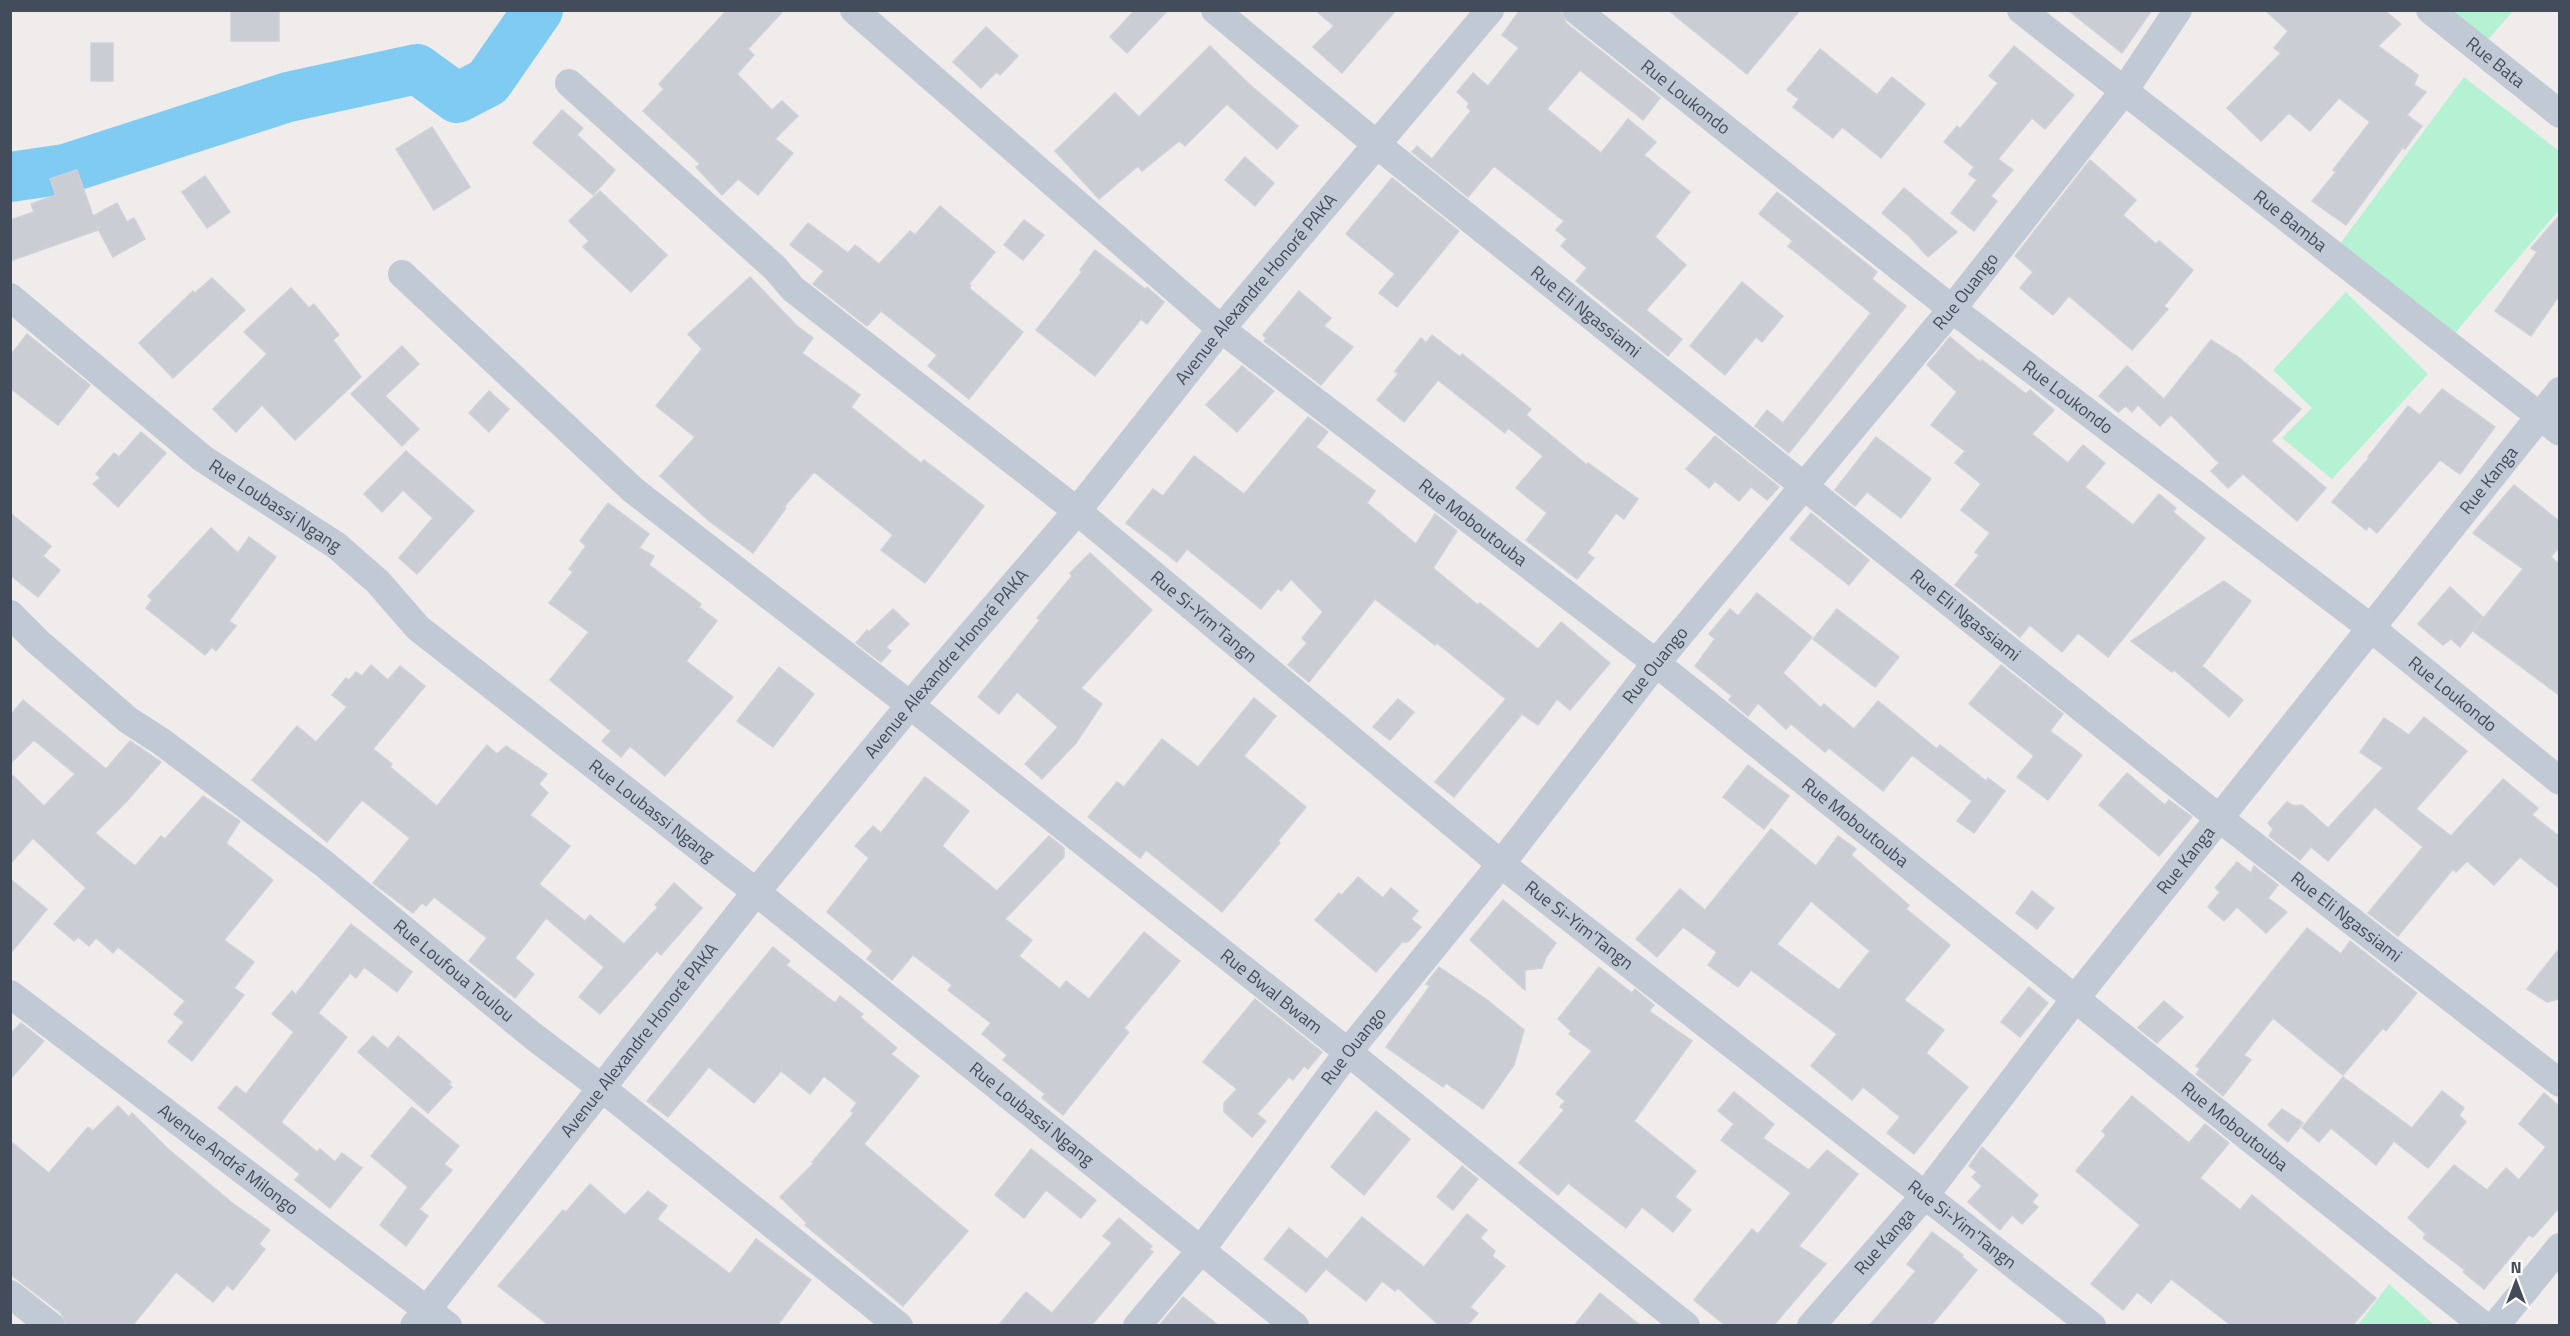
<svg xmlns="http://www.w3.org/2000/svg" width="2570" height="1336" viewBox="0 0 2570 1336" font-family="'Titillium Web',sans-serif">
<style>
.green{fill:#b5f2d4}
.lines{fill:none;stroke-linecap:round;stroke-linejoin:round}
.river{stroke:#7fcbf2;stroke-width:50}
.building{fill:#cacdd4;stroke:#cfd1d8;stroke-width:1.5;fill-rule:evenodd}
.street{stroke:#c1c9d5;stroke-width:28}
.labels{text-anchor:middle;stroke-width:4.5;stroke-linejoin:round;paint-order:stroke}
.street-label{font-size:18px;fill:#434c5b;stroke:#fff}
</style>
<rect width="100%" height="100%" fill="#efeceb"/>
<!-- green -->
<g class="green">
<path d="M2421,10L2513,11L2473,57Z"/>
<path d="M2464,77L2559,151V210L2444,346L2328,260Z"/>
<path d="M2346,292L2428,374L2332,479L2282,438L2312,408L2273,370Z"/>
<path d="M2389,1284L2434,1325H2358Z"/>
</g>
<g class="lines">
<!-- river -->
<path class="river" d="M10,177L65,169L288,97L417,69L457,98L488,82L538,10"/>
</g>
<!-- building -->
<g class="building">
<rect x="231" y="10" width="48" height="31"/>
<path d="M727,10H784L748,49L754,55L737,74L772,110L782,101L798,116L775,139L793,153L758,195L738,179L722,195L696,167L700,164L643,111L664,89L659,84Z"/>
<path d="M1135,10H1168L1127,53L1110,37Z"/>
<path d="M1315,10H1396L1342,73L1313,47L1334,26Z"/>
<path d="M1520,10H1560L1566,23L1660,98L1643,120L1580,70L1547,109L1601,153L1628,119L1656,142L1644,155L1690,192L1655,237L1686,265L1646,310L1682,339L1668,356L1576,281L1587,268L1561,246L1567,239L1556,230L1564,221L1494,166L1468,197L1412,152L1417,146L1432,159L1471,111L1467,107L1469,103L1457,92L1473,73L1488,86L1519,48L1502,35Z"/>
<path d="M1668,10H1800L1747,74Z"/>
<path d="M2068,10H2152L2122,53Z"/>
<path d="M2265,10H2384L2401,24L2378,46L2418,75L2414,85L2426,92L2407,115L2422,126L2405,149L2403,147L2346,225L2312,201L2336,172L2333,170L2370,122L2339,98L2310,131L2289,113L2261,141L2227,108L2281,53L2274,48L2288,31Z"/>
<path d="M986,27L1018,56L1000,75L996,72L981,88L953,62Z"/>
<rect x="91" y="43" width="22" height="38"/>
<path d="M1210,46L1249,84L1298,126L1277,149L1227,104L1185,146L1179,141L1142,171L1138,166L1099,199L1055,151L1115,93L1139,117Z"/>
<path d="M2014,46L2074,95L2045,129L2032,118L1998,159L2013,170L1991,196L1997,201L1974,231L1951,213L1977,180L1969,174L1974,167L1944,142L1957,126L1960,129L1998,83L1989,76Z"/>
<path d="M1820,49L1877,95L1892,77L1925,104L1881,158L1842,127L1833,138L1793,107L1799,99L1787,90Z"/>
<path d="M562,110L583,128L577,135L615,170L593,195L533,143Z"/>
<path d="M432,127L470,187L434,210L396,149Z"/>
<path d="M1245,157L1274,183L1255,206L1225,180Z"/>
<path d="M2090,160L2136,200L2123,215L2156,244L2159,241L2193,270L2164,306L2168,309L2132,350L2069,296L2053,315L2020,288L2033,272L2015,256Z"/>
<path d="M77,170L93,216L117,203L127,222L134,218L145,239L113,257L96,225L98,230L10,261V220L34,212L31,204L56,195L50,179Z"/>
<path d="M205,176L230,212L207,228L182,192Z"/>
<path d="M1392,178L1459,231L1397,307L1379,293L1395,274L1346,234Z"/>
<path d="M1904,188L1957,232L1928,257L1909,236L1882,213Z"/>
<path d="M600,191L667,255L631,292L583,247L589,241L569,221Z"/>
<path d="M1777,192L1877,272L1872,279L1906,306L1789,453L1755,426L1767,410L1783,423L1871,313L1788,246L1793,241L1759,214Z"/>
<path d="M940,206L995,252L969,284L971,286L969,288L1023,332L969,399L928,366L937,355L881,311L867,326L813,284L824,271L790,245L808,223L848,253L855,245L879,264L910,231L915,235Z"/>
<path d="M2559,216V296L2531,336L2495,311L2537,252L2531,248Z"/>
<path d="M1024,220L1044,235L1023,260L1004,245Z"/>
<path d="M1095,250L1145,289L1147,287L1164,302L1147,324L1141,319L1095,376L1036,330L1082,272L1080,270Z"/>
<path d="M750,277L797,326L813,338L802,353L860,395L851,407L921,463L924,460L984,506L925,583L881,550L893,535L814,472L784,507L786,508L753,553L709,521L660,476L695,437L656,406L702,349L688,334Z"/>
<path d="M212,278L245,310L173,378L139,343L193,291L195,293Z"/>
<path d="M1742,282L1783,316L1762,342L1756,337L1725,375L1690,346Z"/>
<path d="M291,288L309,308L314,304L339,335L333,340L361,377L295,440L262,405L236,432L213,409L267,354L244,332Z"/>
<path d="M1299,291L1331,318L1324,326L1353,347L1321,385L1264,341L1266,338L1263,335Z"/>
<path d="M27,334L90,385L58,425L10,388V356Z"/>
<path d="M1432,335L1460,357L1462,354L1531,409L1526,415L1587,465L1588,463L1638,499L1624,519L1616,513L1587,553L1594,558L1577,579L1526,540L1547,513L1516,488L1543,456L1508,428L1505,433L1438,380L1404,422L1377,400L1398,374L1395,371L1421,338L1426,343Z"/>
<path d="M1950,337L1980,362L1982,360L2026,394L2030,390L2054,410L2032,434L2068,463L2083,445L2105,463L2085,487L2133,525L2159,494L2176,508L2173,512L2205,538L2108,657L2078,633L2062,652L2030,625L2020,637L1955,585L1979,555L1975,552L1990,533L1961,510L1981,484L1955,463L1965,451L1931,425L1957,392L1927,365Z"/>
<path d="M2211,340L2238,357L2301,409L2271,441L2326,488L2297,521L2243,474L2228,488L2211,471L2219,463L2171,415L2160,426L2138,405L2132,412L2126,406L2118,412L2099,396L2127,366L2164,399Z"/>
<path d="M402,346L419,364L385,396L419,429L402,446L351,394Z"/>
<path d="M1242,366L1274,391L1237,432L1206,405Z"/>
<path d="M2442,389L2495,427L2460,474L2440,460L2377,533L2369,526L2366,530L2332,502L2369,458L2368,457L2408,406L2420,415Z"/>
<path d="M489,391L509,409L489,432L469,413Z"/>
<path d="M1308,417L1328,432L1316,447L1375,491L1367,503L1416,544L1435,514L1457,531L1433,568L1478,605L1480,603L1538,649L1561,622L1610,663L1570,710L1557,699L1538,725L1522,714L1454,797L1435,782L1506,699L1437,643L1435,645L1375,599L1309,682L1288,665L1307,643L1302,638L1323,612L1291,579L1281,591L1278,588L1261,609L1187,549L1177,562L1126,523L1153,489L1163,496L1194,456L1244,494Z"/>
<path d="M141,432L166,453L118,507L93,484L100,478L96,474L114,453L119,457Z"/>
<path d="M1715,436L1779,487L1767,500L1751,487L1739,501L1715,481L1709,488L1686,469Z"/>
<path d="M1876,437L1931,479L1901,518L1867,492L1855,506L1835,490Z"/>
<path d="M406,451L474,511L417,574L399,558L433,518L403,490L382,512L364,494Z"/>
<path d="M2514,485L2559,521V547L2551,557L2559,564V695L2473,631L2523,569L2473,533Z"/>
<path d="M608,503L649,534L639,548L654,556L649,565L701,604L699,607L717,621L686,661L733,697L665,776L630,746L621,757L602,741L611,731L550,680L589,632L549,603L573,572L569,569L586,546L580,541Z"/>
<path d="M10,513L51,546L43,556L60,570L38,597L10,575Z"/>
<path d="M1811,513L1869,560L1849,585L1790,539Z"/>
<path d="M211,528L238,553L249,537L276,557L229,621L236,626L216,651L212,647L205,655L146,608L152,600L148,596Z"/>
<path d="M1090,553L1152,610L1081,688L1102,704L1076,743L1042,779L1025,764L1058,727L1017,692L999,714L978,697L1040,620L1037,618L1072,576L1070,573Z"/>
<path d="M2224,581L2251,601L2202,666L2243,700L2229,717L2174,670L2172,672L2131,641Z"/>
<path d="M2450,587L2483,617L2460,647L2451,639L2443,645L2418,624Z"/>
<path d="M1757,593L1812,637L1783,673L1821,708L1824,704L1854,729L1878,701L1937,749L1940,745L1986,781L1988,778L2005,791L1974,833L1957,821L1972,801L1912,755L1883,791L1829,748L1825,752L1791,724L1786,729L1758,703L1748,716L1729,700L1732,696L1695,666L1715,639L1709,634L1730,609L1738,616Z"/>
<path d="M893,609L909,624L886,647L891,651L881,662L856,643L867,630L869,632Z"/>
<path d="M1837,609L1899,657L1875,687L1813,639Z"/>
<path d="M371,665L388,680L400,666L425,686L373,749L392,764L390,767L437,806L487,745L497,754L506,746L547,774L539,784L548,793L530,815L570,846L539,884L585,921L590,915L624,944L658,907L655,905L674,883L702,908L661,955L657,951L600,1014L579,997L604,967L546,918L515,958L534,974L515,998L469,961L487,938L434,897L426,906L422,903L413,913L373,883L410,838L362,800L327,842L252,780L297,726L316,742L347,707L332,695L346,678L349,680L356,672L362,676Z"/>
<path d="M2001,665L2063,714L2050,731L2082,755L2048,800L2017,777L2034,756L1969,704Z"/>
<path d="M779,667L814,694L773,747L737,721Z"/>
<path d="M1254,698L1276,716L1244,756L1306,807L1278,841L1280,843L1222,912L1146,850L1140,858L1088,817L1117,782L1124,787L1162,739L1198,767Z"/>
<path d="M1398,699L1414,712L1390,740L1373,727Z"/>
<path d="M23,700L106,769L130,741L161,762L127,801L95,833L135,866L161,836L165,839L203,796L240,821L226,843L273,880L224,940L254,962L234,988L244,995L192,1061L168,1042L184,1022L174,1014L185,1001L118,947L113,953L96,938L89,946L78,937L74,941L54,924L86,888L33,838L10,864V773L44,806L75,774L34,740L10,764V716Z"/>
<path d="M2424,717L2467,751L2416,809L2451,836L2503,779L2538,808L2532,815L2559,836V888L2520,857L2494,885L2467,861L2456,872L2453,869L2398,936L2368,913L2423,847L2375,807L2328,861L2311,847L2300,860L2269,836L2273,829L2268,823L2287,802L2294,806L2302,805L2328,828L2383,768L2360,752L2384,718L2409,735Z"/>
<path d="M1748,765L1789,796L1764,829L1723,797Z"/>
<path d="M2127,773L2165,805L2169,800L2192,817L2159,856L2099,805Z"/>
<path d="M925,777L969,811L942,846L997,891L1049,836L1064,848V857L1005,919L1032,940L1019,956L1060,989L1066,981L1089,999L1144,932L1180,961L1124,1028L1129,1032L1063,1115L1042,1098L1045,1094L1003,1060L1007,1055L982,1034L991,1023L948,990L952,985L913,955L892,980L867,959L873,951L827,912L869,858L855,846L873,826L881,833Z"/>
<path d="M1771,829L1816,866L1838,836L1856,849L1851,855L1909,905L1906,909L1950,945L1904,1000L1944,1030L1926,1053L1968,1087L1914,1154L1887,1133L1900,1117L1863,1087L1852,1100L1811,1066L1837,1034L1751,970L1738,987L1708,965L1717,952L1683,927L1657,957L1636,939L1680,889L1705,910ZM1811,901L1870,951L1839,990L1777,944Z"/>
<path d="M2237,862L2251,873L2254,866L2278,885L2268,898L2287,912L2266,933L2237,907L2224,921L2208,907L2220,892L2215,888Z"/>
<path d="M1358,877L1383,898L1391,888L1418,911L1411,919L1421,927L1408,942H1402L1376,972L1315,920L1339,893L1342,895Z"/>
<path d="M10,879L47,909L10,954Z"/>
<path d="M2032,891L2054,908L2037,929L2016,913Z"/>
<path d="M1503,900L1556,943L1546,957L1542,968L1525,970V990L1470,940Z"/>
<path d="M351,924L412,972L397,992L364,967L356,978L350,973L318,1013L347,1037L281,1122L317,1152L320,1149L335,1162L342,1153L362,1168L330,1208L295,1180L300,1174L218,1108L236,1086L246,1094L294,1032L272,1014L292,991L296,994Z"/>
<path d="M2307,928L2341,954L2350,941L2417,993L2386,1031L2383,1028L2343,1075L2273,1018L2244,1055L2251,1060L2223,1096L2196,1074L2200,1069L2196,1066Z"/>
<path d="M773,947L790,961L786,965L835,1003L840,996L863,1014L860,1017L897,1048L891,1054L919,1076L864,1144L968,1231L903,1306L805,1225L807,1223L780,1197L814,1163L812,1162L854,1113L851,1111L857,1103L824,1076L810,1094L781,1071L754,1103L709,1067L668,1117L647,1101Z"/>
<path d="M2559,949V999L2547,1002L2527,989Z"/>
<path d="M1439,967L1486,999L1524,1030L1514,1065L1483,1109L1446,1083L1443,1087L1386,1047L1430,986L1426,984Z"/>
<path d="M1599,967L1632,993L1635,989L1654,1005L1649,1011L1692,1041L1634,1121L1696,1171L1675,1197L1691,1210L1673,1232L1642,1207L1626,1228L1568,1183L1558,1195L1519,1163L1564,1110L1560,1107L1565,1101L1556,1094L1592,1051L1569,1034L1571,1031L1558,1019Z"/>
<path d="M2029,987L2048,1003L2020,1037L2001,1022Z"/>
<path d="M1255,999L1322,1052L1308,1069L1304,1066L1293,1080L1289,1077L1257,1114L1266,1121L1252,1137L1224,1112V1103L1237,1089L1203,1062Z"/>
<path d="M2164,1001L2183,1017L2157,1043L2138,1028Z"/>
<path d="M21,1023L44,1041L10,1079V1034Z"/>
<path d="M373,1036L388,1049L398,1036L451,1082L449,1084L452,1087L428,1113L358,1052Z"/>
<path d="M2343,1077L2412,1128L2442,1091L2464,1108L2459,1115L2466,1122L2428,1168L2394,1141L2376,1165L2331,1128L2319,1142L2302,1128Z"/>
<path d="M1734,1092L1774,1124L1763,1138L1809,1170L1827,1150L1858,1174L1799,1246L1826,1264L1773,1326H1726L1694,1300L1752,1229L1758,1234L1791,1193L1721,1140L1734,1124L1718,1111Z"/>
<path d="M2544,1093L2559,1106V1208L2533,1237L2529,1235L2484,1289L2463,1272L2465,1270L2423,1238L2426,1234L2408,1218L2454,1165L2487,1190L2506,1168L2519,1180L2546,1147L2519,1124Z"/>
<path d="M2132,1096L2189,1143L2205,1124L2229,1143L2200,1178L2240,1210L2252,1195L2376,1298L2352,1326H2232L2171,1279L2151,1303L2137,1292L2123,1310L2091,1284L2140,1225L2076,1171L2106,1135L2102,1131Z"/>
<path d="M118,1106L129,1117L132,1113L167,1148L231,1202L270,1230L259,1244L265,1249L233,1290L227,1285L213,1302L176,1272L132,1326H67L61,1313L10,1274V1141L49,1173L88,1127L93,1131Z"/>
<path d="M412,1107L459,1146L444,1164L452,1170L419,1209L428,1216L406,1246L380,1225L408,1187L371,1156Z"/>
<path d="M2282,1109L2303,1123L2288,1142L2268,1125Z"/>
<path d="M1376,1111L1410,1139L1364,1195L1331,1167Z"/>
<path d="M1982,1147L2038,1195L2032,1202L2038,1207L2022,1224L2012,1215L2000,1230L1968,1202L1982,1186L1972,1177L1977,1172L1969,1166Z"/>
<path d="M1031,1149L1096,1200L1081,1218L1046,1190L1024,1218L995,1195Z"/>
<path d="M1462,1166L1478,1179L1453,1210L1437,1197Z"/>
<path d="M590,1184L625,1215L648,1191L667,1206L657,1219L730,1274L756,1239L811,1280L777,1326H550L498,1286L563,1210L566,1212Z"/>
<path d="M1467,1214L1487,1230L1480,1238L1495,1251L1492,1256L1505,1266L1470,1307L1478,1313L1467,1326H1440L1398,1288L1395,1291L1382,1281L1366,1301L1326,1269L1306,1292L1264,1259L1289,1228L1327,1259L1362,1217L1424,1267Z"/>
<path d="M1119,1218L1152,1246L1149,1249L1153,1252L1091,1326H998L1026,1292L1052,1313L1112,1243L1103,1236Z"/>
<path d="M1932,1232L1963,1255L1962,1257L1977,1270L1931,1326H1869L1916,1271L1907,1264Z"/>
<path d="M1600,1293L1641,1326H1574Z"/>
<path d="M1183,1297L1219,1326H1159Z"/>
</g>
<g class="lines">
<!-- street -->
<g class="street">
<path id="s1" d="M854,10L1221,329L1656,663L2484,1326"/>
<path id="s2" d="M1215,10L1376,144L2219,818L2560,1083"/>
<path id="s3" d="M1576,10L1952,309L2371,628L2560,781"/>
<path id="s4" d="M2021,10L2560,432"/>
<path id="s5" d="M2430,10L2560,114"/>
<path id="s6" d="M569,83L775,268L793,289L1077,511L1501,864L2092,1326"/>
<path id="s7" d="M402,274L633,490L910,705L1348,1052L1686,1326"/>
<path id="s8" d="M10,297L202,458L337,546L378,582L418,628L756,892L1295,1326"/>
<path id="s9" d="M10,614L37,641L128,720L162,742L323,863L533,1036L603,1089L899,1326"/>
<path id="s10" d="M10,994L448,1326"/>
<path d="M10,1294L51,1326"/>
<path id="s11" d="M414,1326L756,892L910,705L1077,511L1221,329L1490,10"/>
<path id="s12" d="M1137,1326L1201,1250L1348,1052L1501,864L1656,663L1952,309L2124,91L2178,10"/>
<path id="s13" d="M1811,1326L1926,1194L2075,999L2560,391"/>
<path d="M2495,1326L2560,1247"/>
</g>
</g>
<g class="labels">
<!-- street labels -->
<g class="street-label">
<text dy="6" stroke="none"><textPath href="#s5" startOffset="84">Rue Bata</textPath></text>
<text dy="6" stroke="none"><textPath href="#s3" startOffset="140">Rue Loukondo</textPath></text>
<text dy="6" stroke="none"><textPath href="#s4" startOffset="342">Rue Bamba</textPath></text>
<text dy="6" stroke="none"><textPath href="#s11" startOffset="1336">Avenue Alexandre Honoré PAKA</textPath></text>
<text dy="6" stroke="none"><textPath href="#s12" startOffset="1326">Rue Ouango</textPath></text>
<text dy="6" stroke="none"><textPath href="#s2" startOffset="478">Rue Eli Ngassiami</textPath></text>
<text dy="6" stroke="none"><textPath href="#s3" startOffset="626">Rue Loukondo</textPath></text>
<text dy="6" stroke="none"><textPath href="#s13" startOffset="1084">Rue Kanga</textPath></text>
<text dy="6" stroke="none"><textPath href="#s8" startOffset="338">Rue Loubassi Ngang</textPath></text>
<text dy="6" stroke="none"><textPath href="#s1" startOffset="804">Rue Moboutouba</textPath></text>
<text dy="6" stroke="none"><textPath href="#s6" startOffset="830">Rue Si-Yim'Tangn</textPath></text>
<text dy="6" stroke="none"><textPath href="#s2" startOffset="964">Rue Eli Ngassiami</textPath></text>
<text dy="6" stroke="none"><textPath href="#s11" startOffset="850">Avenue Alexandre Honoré PAKA</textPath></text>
<text dy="6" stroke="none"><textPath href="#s12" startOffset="840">Rue Ouango</textPath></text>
<text dy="6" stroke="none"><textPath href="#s3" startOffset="1112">Rue Loukondo</textPath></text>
<text dy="6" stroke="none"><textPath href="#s8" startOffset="824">Rue Loubassi Ngang</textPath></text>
<text dy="6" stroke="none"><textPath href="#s1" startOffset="1290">Rue Moboutouba</textPath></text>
<text dy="6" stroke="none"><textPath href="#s13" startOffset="598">Rue Kanga</textPath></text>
<text dy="6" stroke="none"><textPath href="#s2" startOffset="1450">Rue Eli Ngassiami</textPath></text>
<text dy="6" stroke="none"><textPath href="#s6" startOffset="1316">Rue Si-Yim'Tangn</textPath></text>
<text dy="6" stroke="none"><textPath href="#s9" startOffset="570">Rue Loufoua Toulou</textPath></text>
<text dy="6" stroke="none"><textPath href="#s7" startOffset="1128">Rue Bwal Bwam</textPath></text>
<text dy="6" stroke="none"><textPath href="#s11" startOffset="364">Avenue Alexandre Honoré PAKA</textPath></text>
<text dy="6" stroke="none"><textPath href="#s12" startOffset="354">Rue Ouango</textPath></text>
<text dy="6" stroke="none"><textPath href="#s8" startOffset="1310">Rue Loubassi Ngang</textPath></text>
<text dy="6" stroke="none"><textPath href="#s1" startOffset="1776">Rue Moboutouba</textPath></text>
<text dy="6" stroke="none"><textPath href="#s10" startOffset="274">Avenue André Milongo</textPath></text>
<text dy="6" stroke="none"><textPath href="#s6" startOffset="1802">Rue Si-Yim'Tangn</textPath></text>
<text dy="6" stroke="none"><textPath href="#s13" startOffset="112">Rue Kanga</textPath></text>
</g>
</g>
<!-- border -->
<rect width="2570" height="1336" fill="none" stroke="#434c5b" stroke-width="24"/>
<!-- north arrow -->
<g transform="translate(2516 1282)" stroke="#ffffff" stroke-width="4.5" paint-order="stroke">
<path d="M0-4.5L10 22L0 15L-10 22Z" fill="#434c5b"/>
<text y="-9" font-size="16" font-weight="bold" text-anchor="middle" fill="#434c5b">N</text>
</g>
</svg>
